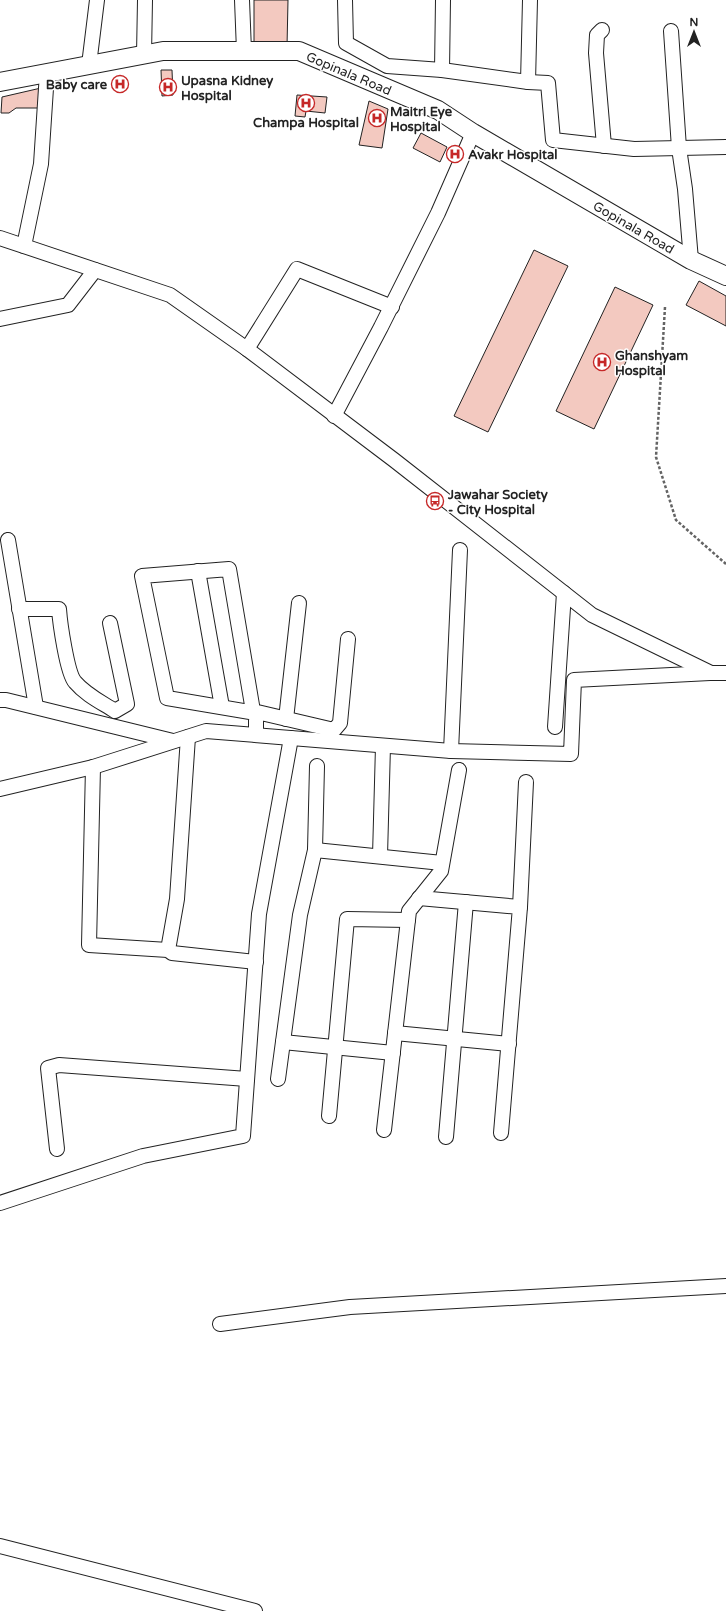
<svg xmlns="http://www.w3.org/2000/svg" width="726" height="1611" viewBox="0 0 726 1611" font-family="'Varela Round',sans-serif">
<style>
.building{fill:#f3c9c0;stroke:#222}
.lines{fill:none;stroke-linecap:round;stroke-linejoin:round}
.minor-casing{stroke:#222;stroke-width:16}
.major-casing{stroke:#222;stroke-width:20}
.path{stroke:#646464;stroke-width:2.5;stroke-dasharray:3 2;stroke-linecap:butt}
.minor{stroke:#fff;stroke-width:14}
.major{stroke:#fff;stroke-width:18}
.labels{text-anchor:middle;stroke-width:3;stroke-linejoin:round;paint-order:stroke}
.street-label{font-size:13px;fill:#222;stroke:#fff}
.poi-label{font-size:13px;font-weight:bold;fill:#222;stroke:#fff;text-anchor:start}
</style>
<rect width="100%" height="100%" fill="#fff"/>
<!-- building -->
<g class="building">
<path d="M254,0H288L287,47L254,46Z"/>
<path d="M161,70H172L173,95L162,96Z"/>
<path d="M41,88L40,108H16L9,113H1L2,97Z"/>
<path d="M297,95L327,97L325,113L306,111L305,117L295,116Z"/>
<path d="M369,101L388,109L382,148L359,145Z"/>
<path d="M421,133L447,147L440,162L413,148Z"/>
<path d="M534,250L568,266L488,432L454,416Z"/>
<path d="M699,281L726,296V326L686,305Z"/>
<path d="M615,287L653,305L594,429L556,411Z"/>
</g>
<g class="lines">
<!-- minor casing -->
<g class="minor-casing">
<g id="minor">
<path d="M242,0L244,51"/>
<path d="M345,0L346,43L387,66L442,70"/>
<path d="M443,0L442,70L528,82L548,83L553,140L634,149L726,147"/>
<path d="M602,30L597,35L596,53L604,146"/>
<path d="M671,31L679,148L685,189L691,260"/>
<path d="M144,55L145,0"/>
<path d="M89,65L97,0"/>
<path d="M528,82L530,0"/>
<path d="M0,238L170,295L247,349L394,460L592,615L711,673H726"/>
<path d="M24,246L41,164L47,73"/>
<path d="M0,319L68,305L95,270"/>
<path d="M247,349L297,269L392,307"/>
<path d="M334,416L381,327L438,213L473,133"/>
<path d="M8,540L36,707"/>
<path d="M198,571L222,707"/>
<path d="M19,609H59C60,623 67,673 75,682C86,695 101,702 115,711L127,704L110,623"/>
<path d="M0,700H6L173,741"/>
<path d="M286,719L299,603"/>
<path d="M555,727L564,593"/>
<path d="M256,735V713L167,698L142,576L229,569L253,711L334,730L340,723L348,639"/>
<path d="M451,751L460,550"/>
<path d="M93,767L89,945L168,950L172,953L256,962"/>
<path d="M0,789L93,767L206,731L451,751L571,754L574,680L710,673"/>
<path d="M315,850L317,766"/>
<path d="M380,856L383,746"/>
<path d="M419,898L520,907L501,1133"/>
<path d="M520,907L526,782"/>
<path d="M168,950L177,899L188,737"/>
<path d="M395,1033L509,1044"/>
<path d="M283,1042L393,1053"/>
<path d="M278,1079L300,915L315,850L442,863"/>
<path d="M329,1116L347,919L408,920"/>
<path d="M384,1130L409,911L441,871L459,770"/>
<path d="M446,1137L466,902"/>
<path d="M57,1149L48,1068L59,1065L247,1079"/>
<path d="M0,1203L143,1156L243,1136L259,914L291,738"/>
<path d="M220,1324L350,1307L726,1286"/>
<path d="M0,1546L255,1611"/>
</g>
</g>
<!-- major casing -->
<g class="major-casing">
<path id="major" d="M0,82L163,51H299L438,110L473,133L691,260L726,276"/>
</g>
<!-- path -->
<path class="path" d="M665,307L656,457L676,520L726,564"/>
<!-- minor -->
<use href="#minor" class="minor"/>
<!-- major -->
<use href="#major" class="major"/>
</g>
<!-- icons -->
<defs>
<g id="hospital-ring" transform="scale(0.9)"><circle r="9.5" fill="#fff" stroke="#c62828" stroke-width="1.5"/><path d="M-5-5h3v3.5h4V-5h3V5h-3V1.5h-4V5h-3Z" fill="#c62828"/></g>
<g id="bus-ring" transform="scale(0.9)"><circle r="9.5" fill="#fff" stroke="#c62828" stroke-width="1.5"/><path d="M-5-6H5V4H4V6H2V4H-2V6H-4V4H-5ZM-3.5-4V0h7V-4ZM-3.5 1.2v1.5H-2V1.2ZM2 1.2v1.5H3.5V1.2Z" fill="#c62828"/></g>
</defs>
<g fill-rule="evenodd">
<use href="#hospital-ring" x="120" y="84"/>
<use href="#hospital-ring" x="168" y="87"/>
<use href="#hospital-ring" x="306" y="103"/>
<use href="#hospital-ring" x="377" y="118"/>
<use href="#hospital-ring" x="455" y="154"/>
<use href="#hospital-ring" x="602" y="362"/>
<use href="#bus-ring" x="435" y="501"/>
</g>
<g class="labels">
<!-- street labels -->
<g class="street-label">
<text transform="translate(349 73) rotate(23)" y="5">Gopinala Road</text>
<text transform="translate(634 227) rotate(30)" y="5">Gopinala Road</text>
</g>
<!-- poi labels -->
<g class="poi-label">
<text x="181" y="85">Upasna Kidney<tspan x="181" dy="15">Hospital</tspan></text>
<text x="107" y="89" text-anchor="end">Baby care</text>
<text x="390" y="116">Maitri Eye<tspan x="390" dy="15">Hospital</tspan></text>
<text x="306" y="127" text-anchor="middle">Champa Hospital</text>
<text x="468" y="159">Avakr Hospital</text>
<text x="615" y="360">Ghanshyam<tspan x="615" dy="15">Hospital</tspan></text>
<text x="448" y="499">Jawahar Society<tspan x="448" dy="15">- City Hospital</tspan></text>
</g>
</g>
<!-- north arrow -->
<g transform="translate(694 32)" stroke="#ffffff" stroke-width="3" paint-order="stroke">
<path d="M0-3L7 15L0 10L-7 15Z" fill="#222222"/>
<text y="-6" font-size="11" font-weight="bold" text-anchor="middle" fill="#222222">N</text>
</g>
</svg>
